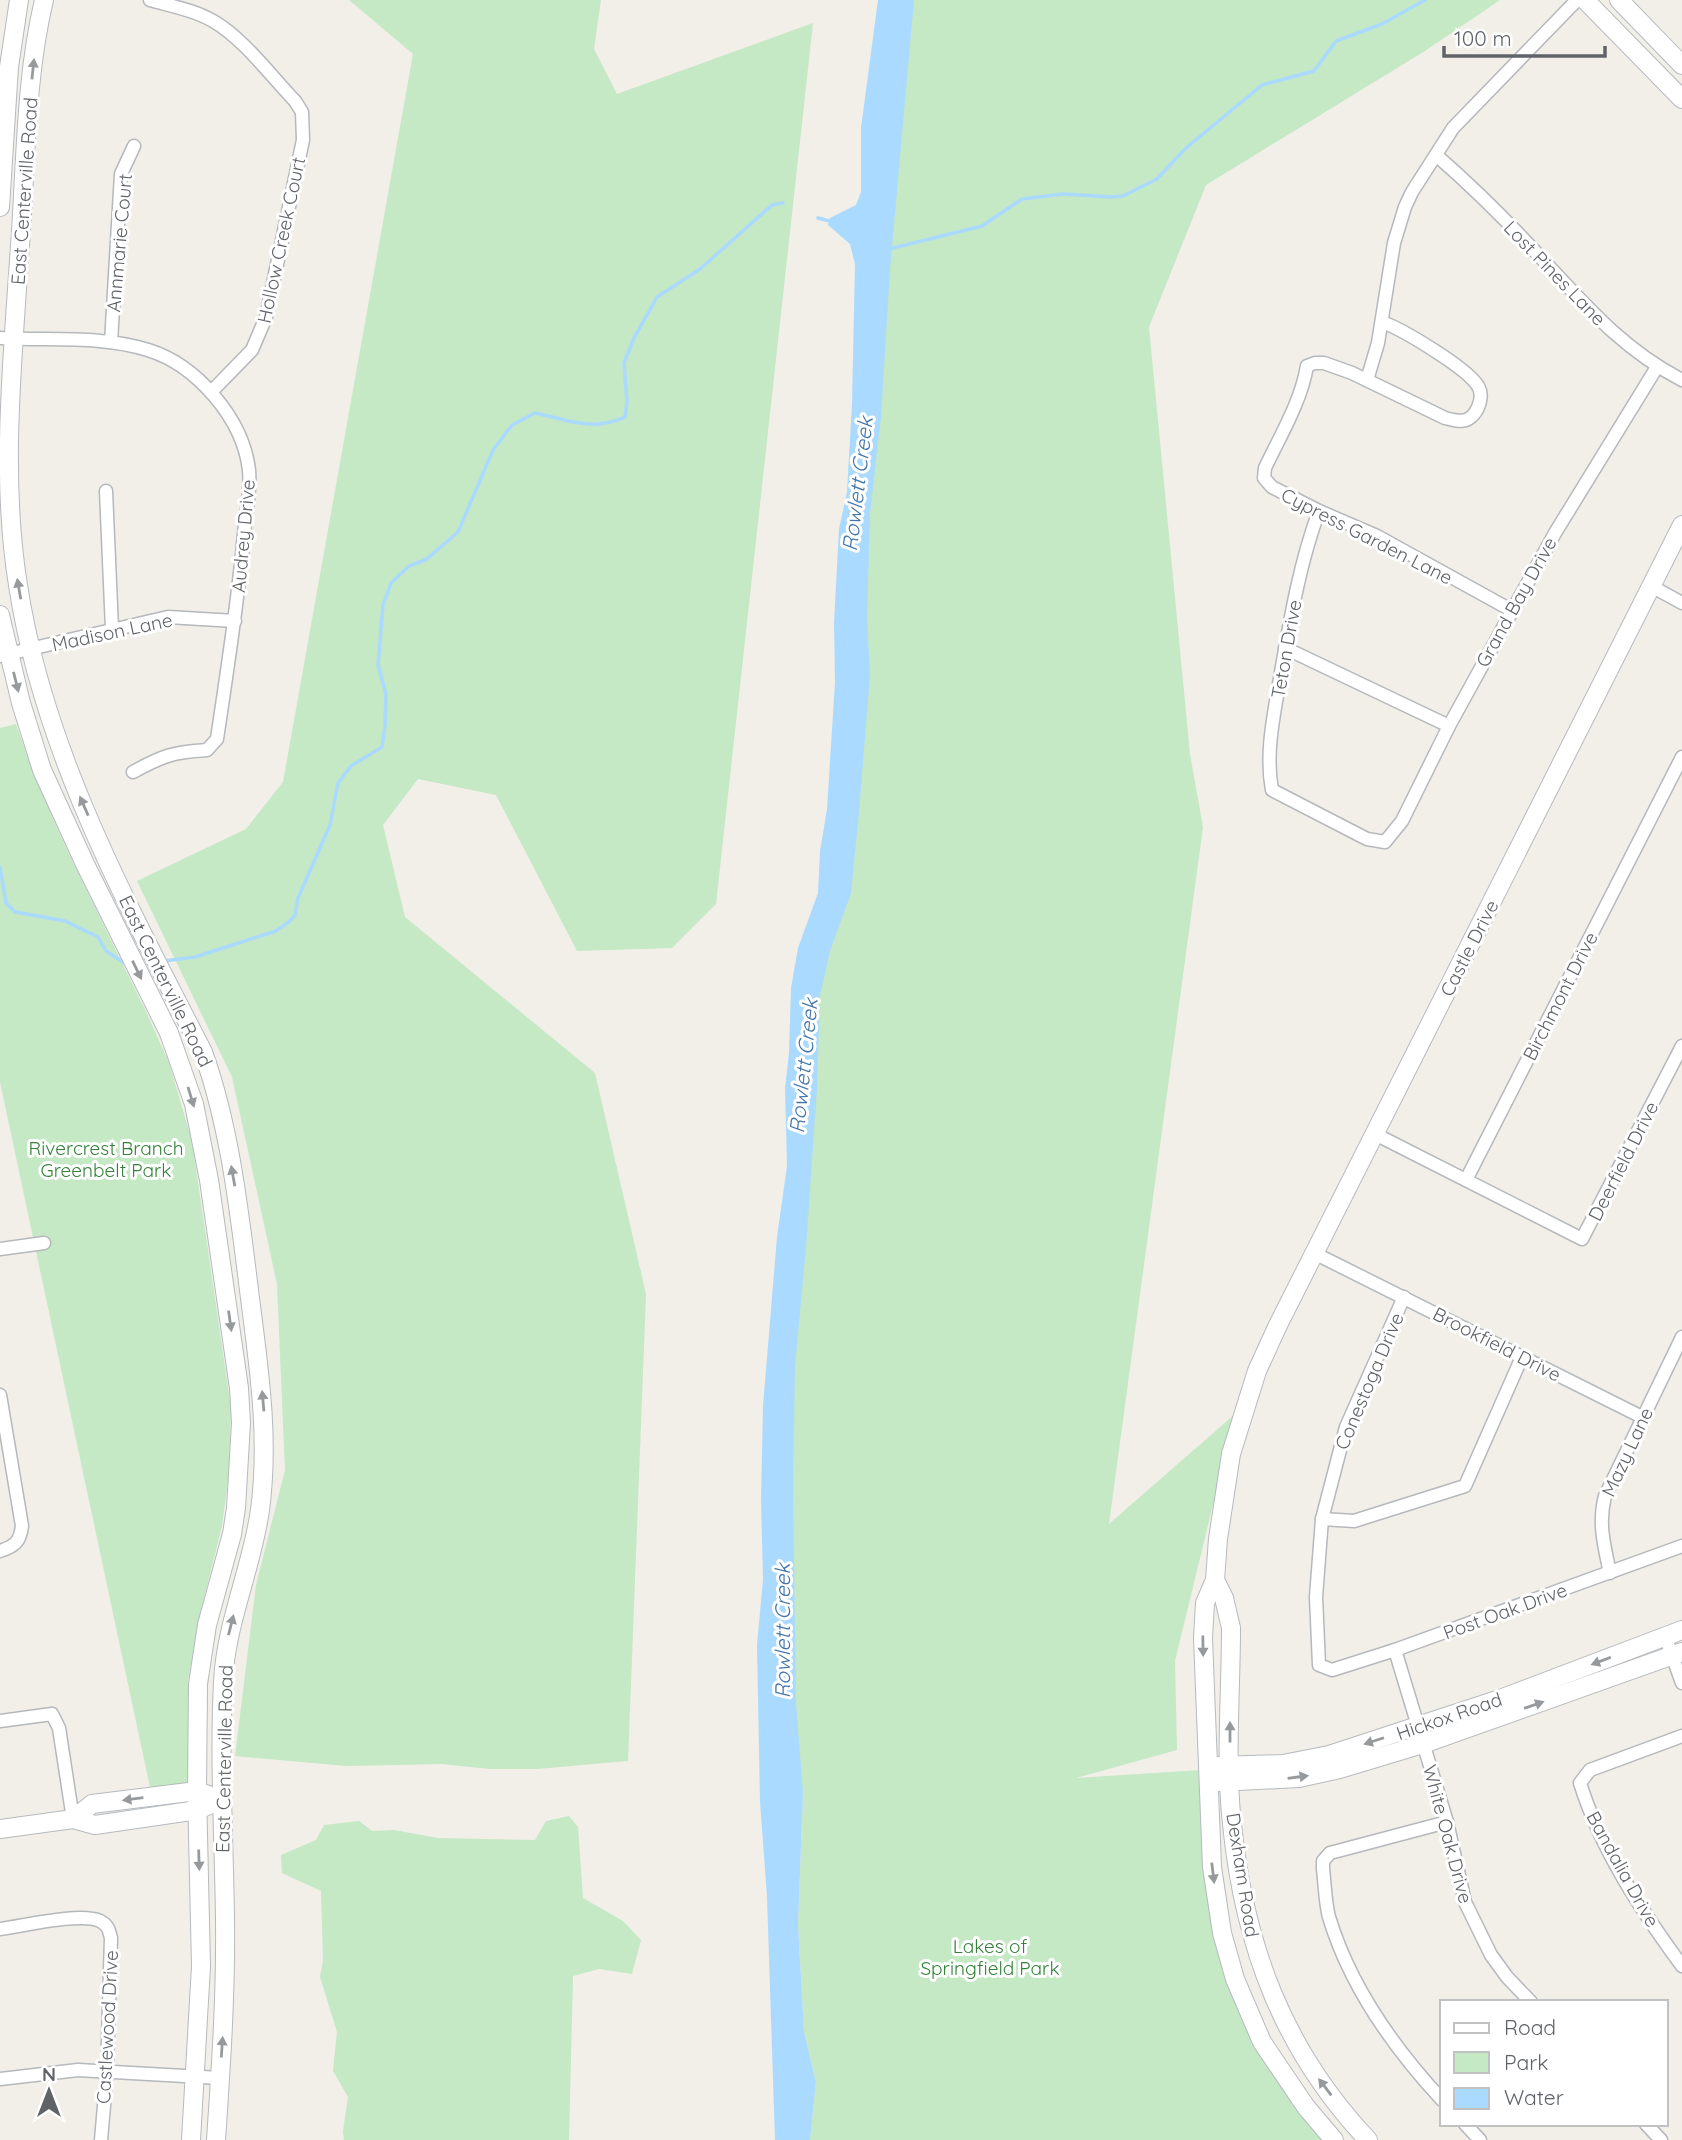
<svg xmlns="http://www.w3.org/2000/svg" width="1682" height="2140" viewBox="0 0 1682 2140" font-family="Quicksand,sans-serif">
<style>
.green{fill:#c5e8c5}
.water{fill:#aadaff}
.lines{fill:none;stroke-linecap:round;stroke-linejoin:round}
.stream{stroke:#aadaff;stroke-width:3.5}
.street-casing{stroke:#b5b8bc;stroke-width:15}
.secondary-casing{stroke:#b6babf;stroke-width:20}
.street{stroke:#fff;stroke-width:12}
.secondary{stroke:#fff;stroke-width:18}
.oneway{fill:#979a9d}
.labels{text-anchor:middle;stroke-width:6;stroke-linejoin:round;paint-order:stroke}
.street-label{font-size:19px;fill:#5f6368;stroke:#fff}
.park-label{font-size:19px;fill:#348238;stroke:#fff}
.water-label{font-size:21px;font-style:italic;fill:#4174aa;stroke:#fff}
</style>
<rect width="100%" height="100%" fill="#f1efe8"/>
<!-- green -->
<g class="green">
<path d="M349,0H601L594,49L617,94L813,23L716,904L672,948L577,951L496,795L418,779L383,825L405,917L595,1073L646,1294L628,1761L537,1769H490L442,1764L346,1766L235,1756L256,1585L285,1470L277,1284L232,1077L137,881L246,829L283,782L413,54Z"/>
<path d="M906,0H1500L1425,51L1206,185L1149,327L1190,754L1203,827L1109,1524L1235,1414L1175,1661L1177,1750L1076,1778L1201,1770L1233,1981L1326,2140H810L816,2082L804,2032L798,1924L803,1793L794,1794L782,1239L835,873L848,560Z"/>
<path d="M16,724L34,775L67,850L148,1016L169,1063L192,1141L231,1408L229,1472L222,1526L200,1614L188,1681V1773L187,1782L181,1787L151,1792L0,1082V728Z"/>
<path d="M569,1816L578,1827L583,1898L623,1921L641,1940L632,1974L599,1969L573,1976L569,2140H344L343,2131L348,2097L333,2071L337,2032L320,1977L323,1960L321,1891L282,1873L281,1855L316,1840L324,1825L359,1821L372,1831L394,1830L438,1838L535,1840L546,1821Z"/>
</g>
<!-- water -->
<path class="water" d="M878,0H914L890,269L881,417L870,513L867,618L870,675L859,812L851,893L830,951L820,996L817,1088L806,1247L795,1366L793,1483L796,1703L803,1793L798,1924L804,2032L816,2082L810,2140H775L767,1897L760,1802L757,1645L763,1579L761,1500L763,1406L777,1237L787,1166L785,1088L789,1053L791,988L798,948L818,893L820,851L827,809L835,682L834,623L839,529L847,492L852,404L855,264L850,244L828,225L830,218L856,205L861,192V128Z"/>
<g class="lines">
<!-- stream -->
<g class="stream">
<path d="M818,218L833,222"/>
<path d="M889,249L982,226L1022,199L1063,194L1111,197L1123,196L1157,179L1186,148L1262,85L1314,71L1336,41L1382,24L1425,0"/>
<path d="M0,867L6,903L15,912L65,921L98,937L106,951L126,964"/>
<path d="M164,961L195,957L276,931L290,921L295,915L298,898L330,825L338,783L351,766L382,747L385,726L386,694L378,665L383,605L391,583L409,566L427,559L458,532L493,450L512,425L535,413C569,420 592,432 625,417L627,402L624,363L634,338L657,297L700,269L772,205L783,203"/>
</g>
<!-- street casing -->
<g class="street-casing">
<g id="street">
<path d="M150,0C171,6 194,10 213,21C243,38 271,76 295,101L302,112L303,140L266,317L252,350L211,392"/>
<path d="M1436,155C1474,188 1510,224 1544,261C1588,308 1624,350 1682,380"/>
<path d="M1382,322C1402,329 1471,370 1479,388C1483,396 1479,408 1474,414C1466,424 1457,421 1445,418L1352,373L1324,363H1315L1307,366C1301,402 1280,436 1265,468L1264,478L1272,487L1319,511L1377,536L1511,610"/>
<path d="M0,338C49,341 101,335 148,350C197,365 243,419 249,470C251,490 246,514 244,534C238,603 227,671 217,739L207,750C173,752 162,756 133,772"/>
<path d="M111,342L121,174L134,146"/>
<path d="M1367,380L1378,343L1394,243L1405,207L1412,192L1453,128L1577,0"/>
<path d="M106,491L112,629"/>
<path d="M1319,511C1299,565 1290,621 1280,678C1274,715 1265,753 1272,790L1367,839L1385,842L1402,821L1449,726L1555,533L1657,367"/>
<path d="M1651,586L1682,603"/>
<path d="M1285,648L1449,726"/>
<path d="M0,656L168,617L235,621"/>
<path d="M1375,1134L1582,1239L1682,1046"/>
<path d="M1466,1180L1682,757"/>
<path d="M0,1249L44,1243"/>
<path d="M1314,1253L1642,1417"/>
<path d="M1404,1297L1346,1427L1322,1519L1316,1597L1319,1665L1332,1670L1395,1650L1682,1546"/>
<path d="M0,1395L22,1526C20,1542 15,1546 0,1551"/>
<path d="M1322,1519L1354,1521L1465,1486L1522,1357"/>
<path d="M1610,1573C1604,1545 1598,1523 1605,1496L1682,1337"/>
<path d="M1665,1636L1682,1683"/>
<path d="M1395,1650L1447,1822L1465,1902L1491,1955L1507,1977L1531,2002"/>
<path d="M0,1721L52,1714L59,1728L73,1819"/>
<path d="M1682,1736L1590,1770L1580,1783C1601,1850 1641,1910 1682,1966"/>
<path d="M0,1929C23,1926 81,1912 100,1921C108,1925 109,1930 111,1938L107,2071L101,2140"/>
<path d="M0,2079L78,2070L220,2078"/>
<path d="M1442,2100C1393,2047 1350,1987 1329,1917C1325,1902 1325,1885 1323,1869V1861L1330,1853L1447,1822"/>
<path d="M1465,2124L1480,2140"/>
<path d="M1646,2124L1661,2140"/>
</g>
</g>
<!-- secondary casing -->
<g class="secondary-casing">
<g id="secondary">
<path d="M44,0C25,80 26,164 20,245C13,356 0,475 18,585C43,751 127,904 203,1052C230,1127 239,1210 249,1290C258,1363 270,1435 260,1510C252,1568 226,1622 223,1682C219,1761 224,1840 225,1919C226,1993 221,2066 216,2140"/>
<path d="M1585,0L1682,99"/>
<path d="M1619,0L1682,65"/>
<path d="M0,207L9,67L19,0"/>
<path d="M0,615L21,703L42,770L85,864L169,1033L194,1104L209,1180L239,1388L241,1423L236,1508L232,1534L207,1625L198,1684L197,1791L201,1966L191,2140"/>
<path d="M1215,1580L1224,1598L1231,1628C1231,1692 1225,1760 1232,1824C1244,1945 1283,2050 1368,2140"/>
<path d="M1218,1766L1283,1764L1329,1755L1500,1699L1682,1630"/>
<path d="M1219,1782L1299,1778L1340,1769L1423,1744L1682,1652"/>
<path d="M73,1819L92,1804L197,1791L208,1795"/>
<path d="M0,1829L73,1819L95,1825L198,1810L209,1805"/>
<path d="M1334,2140L1306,2107L1262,2042L1235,1979L1222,1933L1212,1867L1203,1638L1205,1603L1215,1580L1218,1539L1231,1454L1257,1371L1278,1325L1682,525"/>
</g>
</g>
<!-- street -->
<use href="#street" class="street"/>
<!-- secondary -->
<use href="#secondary" class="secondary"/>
</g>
<!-- one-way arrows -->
<defs><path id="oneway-solid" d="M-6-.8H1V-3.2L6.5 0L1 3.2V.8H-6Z" transform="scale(1.75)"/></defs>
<g class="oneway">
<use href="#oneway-solid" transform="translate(33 69) rotate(-84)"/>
<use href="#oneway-solid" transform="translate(19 589) rotate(-100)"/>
<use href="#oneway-solid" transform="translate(16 682) rotate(76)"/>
<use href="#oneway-solid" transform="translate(84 806) rotate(-114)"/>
<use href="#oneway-solid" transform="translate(137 970) rotate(64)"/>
<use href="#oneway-solid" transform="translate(191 1097) rotate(73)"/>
<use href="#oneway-solid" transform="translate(233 1176) rotate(-100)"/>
<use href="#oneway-solid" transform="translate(230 1321) rotate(82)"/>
<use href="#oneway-solid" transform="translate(263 1401) rotate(-95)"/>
<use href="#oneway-solid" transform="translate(231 1625) rotate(-76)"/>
<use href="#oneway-solid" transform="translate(1203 1646) rotate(89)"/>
<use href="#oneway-solid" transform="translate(1601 1661) rotate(159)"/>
<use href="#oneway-solid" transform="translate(1534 1705) rotate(-19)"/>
<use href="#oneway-solid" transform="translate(1230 1732) rotate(-90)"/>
<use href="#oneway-solid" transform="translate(1374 1741) rotate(162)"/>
<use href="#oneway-solid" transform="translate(1298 1777) rotate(-8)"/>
<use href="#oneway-solid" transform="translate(133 1799) rotate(173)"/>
<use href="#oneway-solid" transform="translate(199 1860) rotate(88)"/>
<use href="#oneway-solid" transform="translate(1213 1873) rotate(83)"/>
<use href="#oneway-solid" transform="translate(222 2047) rotate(-86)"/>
<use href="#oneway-solid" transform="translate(1325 2087) rotate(-127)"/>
</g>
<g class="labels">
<!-- street labels -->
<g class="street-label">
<text transform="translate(24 191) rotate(-86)" y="7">East Centerville Road</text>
<text transform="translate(281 240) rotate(-78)" y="7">Hollow Creek Court</text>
<text transform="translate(119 243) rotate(-85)" y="7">Annmarie Court</text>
<text transform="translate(1555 273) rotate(46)" y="7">Lost Pines Lane</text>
<text transform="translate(243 536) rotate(-85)" y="7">Audrey Drive</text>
<text transform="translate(1367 536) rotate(27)" y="7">Cypress Garden Lane</text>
<text transform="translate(1516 602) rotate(-61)" y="7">Grand Bay Drive</text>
<text transform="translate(112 632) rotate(-12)" y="7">Madison Lane</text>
<text transform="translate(1286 649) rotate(-80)" y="7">Teton Drive</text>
<text transform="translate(1469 948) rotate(-63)" y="7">Castle Drive</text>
<text transform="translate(166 981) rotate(64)" y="7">East Centerville Road</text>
<text transform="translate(1560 996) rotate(-63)" y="7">Birchmont Drive</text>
<text transform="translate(1623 1161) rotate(-63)" y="7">Deerfield Drive</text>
<text transform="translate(1497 1344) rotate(27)" y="7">Brookfield Drive</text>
<text transform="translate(1369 1381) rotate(-67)" y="7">Conestoga Drive</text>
<text transform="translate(1627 1452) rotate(-65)" y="7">Mazy Lane</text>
<text transform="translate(1505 1611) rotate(-20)" y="7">Post Oak Drive</text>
<text transform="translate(1449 1716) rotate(-19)" y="7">Hickox Road</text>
<text transform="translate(224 1759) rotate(-89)" y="7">East Centerville Road</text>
<text transform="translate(1448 1834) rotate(75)" y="7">White Oak Drive</text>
<text transform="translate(1623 1869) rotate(61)" y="7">Bandalia Drive</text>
<text transform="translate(1243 1875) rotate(81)" y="7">Dexham Road</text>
<text transform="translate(107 2027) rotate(-87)" y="7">Castlewood Drive</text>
</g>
<!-- park labels -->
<g class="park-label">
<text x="106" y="1155">Rivercrest Branch<tspan x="106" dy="22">Greenbelt Park</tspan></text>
<text x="990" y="1953">Lakes of<tspan x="990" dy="22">Springfield Park</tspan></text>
</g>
<!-- water labels -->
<g class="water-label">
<text transform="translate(858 484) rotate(-83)" y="7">Rowlett Creek</text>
<text transform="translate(804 1066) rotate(-84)" y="7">Rowlett Creek</text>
<text transform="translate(783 1631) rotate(-90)" y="7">Rowlett Creek</text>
</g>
</g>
<!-- legend -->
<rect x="1440" y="2000" width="228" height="126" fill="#ffffff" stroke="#bfc1c3" stroke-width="2"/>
<rect x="1454" y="2023" width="35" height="10" fill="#ffffff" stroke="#bfc1c3" stroke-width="2"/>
<text x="1504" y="2035" font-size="21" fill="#5f6368">Road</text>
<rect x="1454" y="2052" width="35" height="21" fill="#c5e8c5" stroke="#bfc1c3" stroke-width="2"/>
<text x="1504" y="2070" font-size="21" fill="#5f6368">Park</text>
<rect x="1454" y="2088" width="35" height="21" fill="#aadaff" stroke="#bfc1c3" stroke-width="2"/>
<text x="1504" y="2105" font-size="21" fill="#5f6368">Water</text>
<!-- north arrow -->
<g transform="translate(49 2091)" stroke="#ffffff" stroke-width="5" paint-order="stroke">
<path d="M0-5L12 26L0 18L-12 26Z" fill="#5f6368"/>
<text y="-10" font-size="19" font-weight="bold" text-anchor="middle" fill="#5f6368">N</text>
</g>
<!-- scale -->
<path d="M1444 46v10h161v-10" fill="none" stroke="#5f6368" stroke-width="3.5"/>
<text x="1454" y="46" font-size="21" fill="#5f6368" stroke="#ffffff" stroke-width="5" paint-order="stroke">100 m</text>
</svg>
